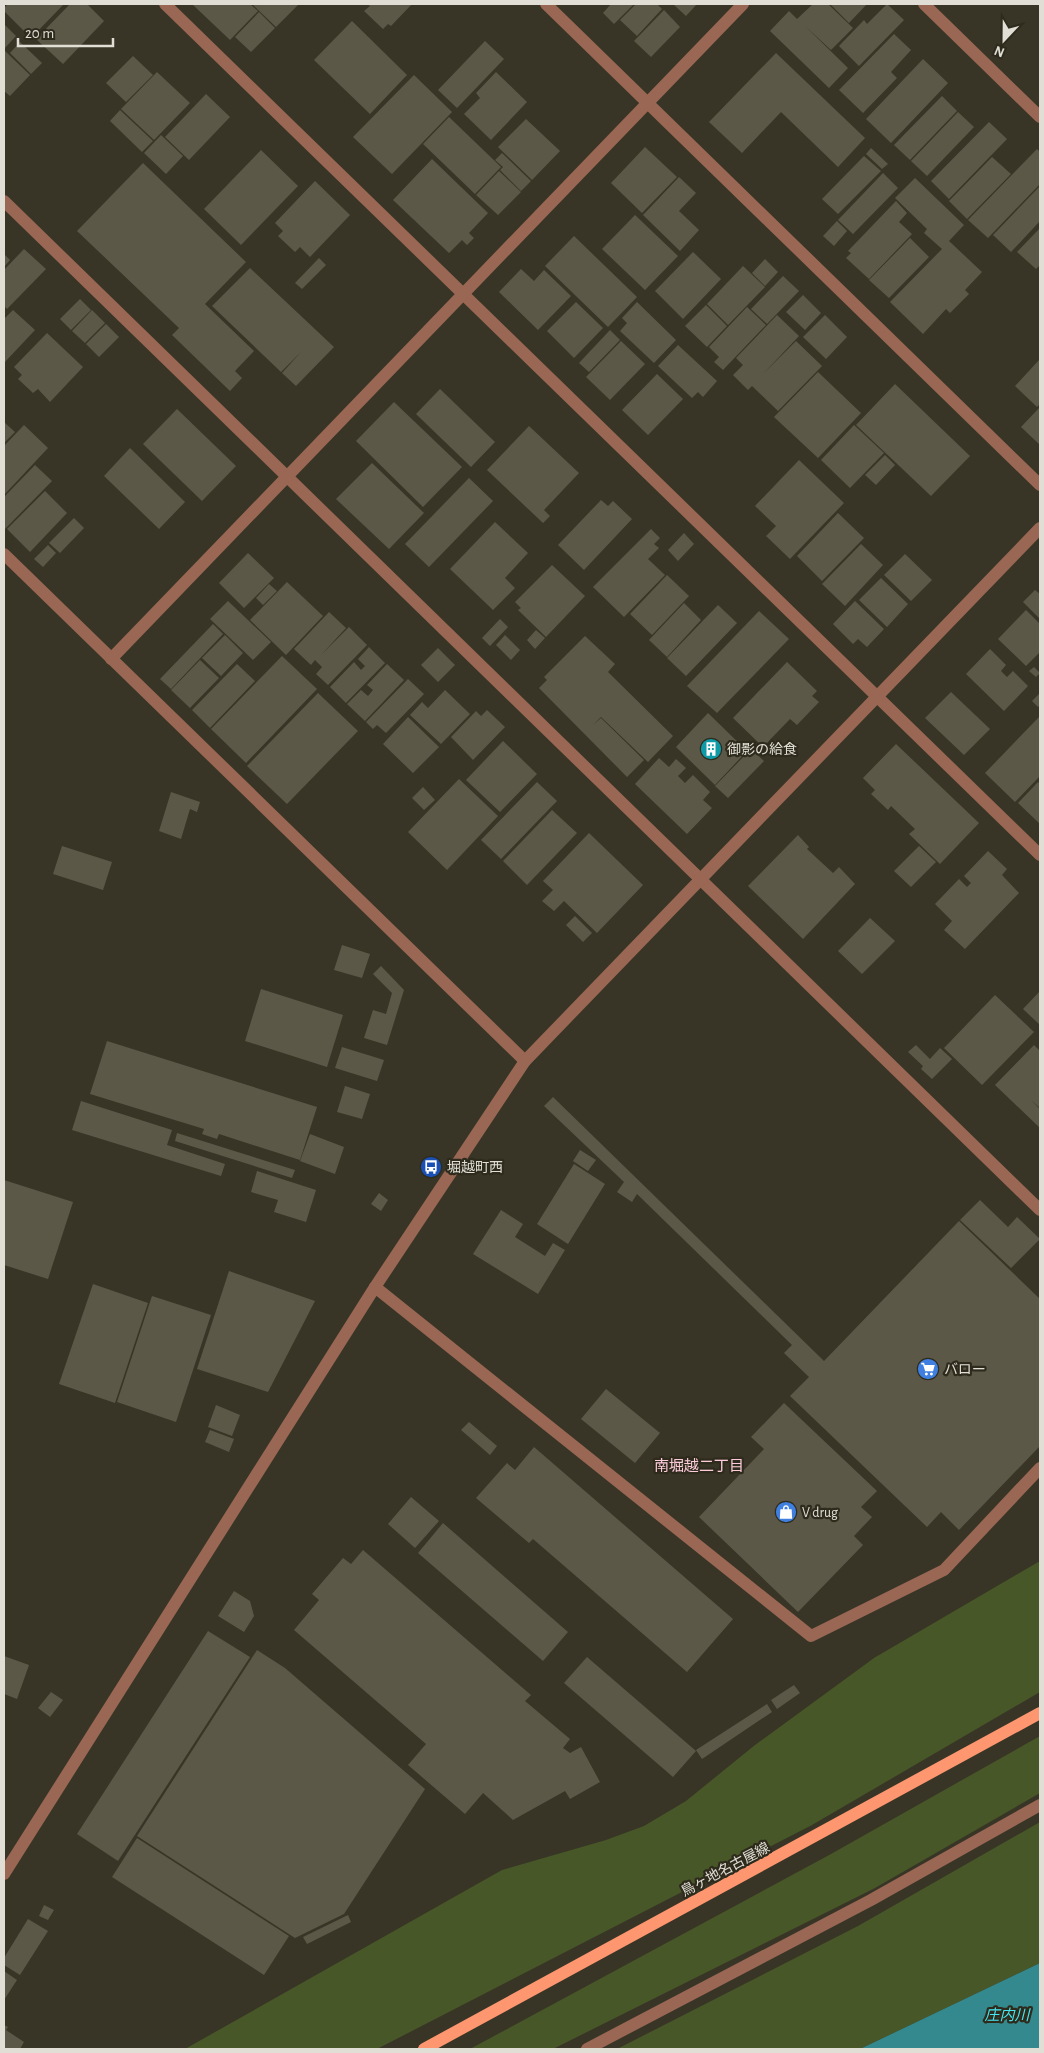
<svg xmlns="http://www.w3.org/2000/svg" width="1044" height="2053" viewBox="0 0 1044 2053" font-family="'Alegreya Sans','Noto Sans JP',sans-serif">
<style>
.green{fill:#475728}
.water{fill:#34898e}
.building{fill:#5c5848}
.lines{fill:none;stroke-linecap:round;stroke-linejoin:round}
.minor{stroke:#9a6754;stroke-width:12}
.major{stroke:#fe966f;stroke-width:12}
.labels{text-anchor:middle;stroke-width:4.5;stroke-linejoin:round;paint-order:stroke}
.poi-label{font-size:14px;fill:#e0ded5;stroke:#2e2b1d;text-anchor:start}
.street-label{font-size:14px;fill:#e0ded5;stroke:#2e2b1d}
.neighbourhood-label{font-size:15px;fill:#fdcbdb;stroke:#2e2b1d}
.water-label{font-size:15px;font-style:italic;fill:#44e7f1;stroke:#2e2b1d}
</style>
<rect width="100%" height="100%" fill="#383526"/>
<!-- green -->
<g class="green">
<path d="M1040,1561V1692L812,1825L377,2049H185L502,1870L606,1840L644,1826L686,1801L755,1745L874,1658Z"/>
<path d="M1040,1736V1793L875,1888L553,2049H470L831,1854Z"/>
<path d="M1040,1822V1963L860,2049H617L858,1926Z"/>
</g>
<!-- water -->
<path class="water" d="M1040,1963V2049H860Z"/>
<!-- building -->
<g class="building">
<path d="M8,4H64L31,38L4,11V8Z"/>
<path d="M70,4H87L104,21L63,64L36,39Z"/>
<path d="M192,4H250L258,11L230,40Z"/>
<path d="M252,4H299L276,27Z"/>
<path d="M367,4H412L391,26L388,24L383,29L364,11L370,6Z"/>
<path d="M611,4H634L614,24L603,13Z"/>
<path d="M636,4H657L662,9L637,36L620,20Z"/>
<path d="M673,4H697L686,16Z"/>
<path d="M813,4H828L853,28L831,50L804,25L848,68L829,88L770,31L789,11L797,19Z"/>
<path d="M830,4H867L849,23Z"/>
<path d="M887,4L904,20L859,66L839,46L864,20L867,24Z"/>
<path d="M664,10L680,27L651,57L634,41Z"/>
<path d="M259,12L275,28L251,52L235,37Z"/>
<path d="M352,21L407,75L370,114L314,60Z"/>
<path d="M4,24L16,36L4,49Z"/>
<path d="M894,34L911,50L891,72L897,78L863,113L839,90Z"/>
<path d="M485,41L504,59L457,108L438,90Z"/>
<path d="M20,42L42,63L31,74L10,53Z"/>
<path d="M4,50L30,75L10,96L4,91Z"/>
<path d="M776,53L865,138L838,167L781,112L742,153L709,122Z"/>
<path d="M133,56L153,75L126,102L106,83Z"/>
<path d="M923,59L948,83L891,143L866,119Z"/>
<path d="M157,72L190,103L154,140L121,109Z"/>
<path d="M496,72L527,102L491,140L464,114L480,98L476,93Z"/>
<path d="M414,75L452,112L392,174L353,137Z"/>
<path d="M206,94L230,117L189,160L165,137Z"/>
<path d="M942,96L957,111L910,160L894,145Z"/>
<path d="M120,110L153,141L142,152L110,121Z"/>
<path d="M958,112L974,127L927,176L911,161Z"/>
<path d="M449,117L501,167L475,194L423,144Z"/>
<path d="M526,119L560,151L532,180L498,147Z"/>
<path d="M989,122L1007,139L949,199L931,181Z"/>
<path d="M161,135L183,156L166,174L144,153Z"/>
<path d="M645,147L677,177L642,213L611,183Z"/>
<path d="M871,148L888,164L882,169L866,154Z"/>
<path d="M1037,149L1040,152V184L988,238L968,220Z"/>
<path d="M261,150L298,186L241,245L204,209Z"/>
<path d="M502,153L531,181L521,191L500,170L503,167L495,160Z"/>
<path d="M864,156L881,171L838,214L822,199Z"/>
<path d="M992,157L1011,174L967,219L949,201Z"/>
<path d="M432,159L488,213L469,233L474,238L467,245L462,240L449,253L393,200Z"/>
<path d="M143,163L246,262L205,304L254,351L235,371L242,378L230,391L172,335L179,328L77,231Z"/>
<path d="M499,171L521,192L498,215L476,195Z"/>
<path d="M883,173L898,188L853,234L838,220Z"/>
<path d="M679,177L696,193L679,211L699,230L680,251L643,215Z"/>
<path d="M915,178L964,225L949,241L982,272L965,290L969,294L950,313L946,309L923,334L890,302L942,249L924,233L927,229L895,198Z"/>
<path d="M315,181L350,215L310,257L300,247L295,252L278,236L283,231L275,223Z"/>
<path d="M1040,186V221L1011,252L993,235Z"/>
<path d="M896,201L907,213L899,222L912,234L869,279L846,258L851,253L848,251Z"/>
<path d="M635,215L678,256L645,290L602,249Z"/>
<path d="M837,221L847,231L834,246L823,236Z"/>
<path d="M1040,228V265L1036,269L1017,252Z"/>
<path d="M574,236L637,297L608,327L545,266Z"/>
<path d="M910,238L929,257L889,298L869,280Z"/>
<path d="M24,249L46,269L7,309L4,306V270Z"/>
<path d="M693,252L721,279L683,319L655,291Z"/>
<path d="M4,254L10,260L4,267Z"/>
<path d="M319,258L326,265L302,289L295,283Z"/>
<path d="M765,259L778,272L765,286L752,273Z"/>
<path d="M743,266L765,287L728,325L707,304Z"/>
<path d="M250,268L334,347L296,386L282,373L301,352L281,372L212,306Z"/>
<path d="M521,269L534,281L544,270L571,296L538,330L499,292Z"/>
<path d="M783,276L799,291L767,324L751,309Z"/>
<path d="M803,295L821,313L805,330L786,312Z"/>
<path d="M80,299L91,310L71,330L60,319Z"/>
<path d="M576,302L603,328L574,358L547,331Z"/>
<path d="M637,302L676,340L654,363L620,331L627,323L622,318Z"/>
<path d="M706,305L727,326L707,347L685,326Z"/>
<path d="M747,307L766,325L723,370L714,362L719,357L709,347Z"/>
<path d="M13,310L35,330L4,363V319Z"/>
<path d="M92,310L105,323L85,343L72,331Z"/>
<path d="M777,315L799,336L763,374L796,341L822,366L778,411L752,386L748,390L733,375L743,365L736,358Z"/>
<path d="M825,315L847,337L826,359L803,337Z"/>
<path d="M106,324L119,337L99,357L86,344Z"/>
<path d="M610,330L620,340L589,372L579,363Z"/>
<path d="M47,333L83,367L50,402L38,389L33,393L18,379L22,375L14,367Z"/>
<path d="M621,341L645,364L610,400L586,377Z"/>
<path d="M678,345L717,381L703,397L698,392L692,398L658,366Z"/>
<path d="M1040,359V404L1037,407L1015,386Z"/>
<path d="M818,372L861,413L818,458L774,417Z"/>
<path d="M657,374L683,399L648,435L622,410Z"/>
<path d="M895,384L970,456L931,496L856,425Z"/>
<path d="M440,389L495,442L471,467L416,414Z"/>
<path d="M394,402L462,467L423,507L356,441Z"/>
<path d="M1040,407V445L1021,427Z"/>
<path d="M177,409L236,466L202,501L143,444Z"/>
<path d="M4,422L15,432L4,443Z"/>
<path d="M24,425L48,448L4,495V446Z"/>
<path d="M854,425L884,453L850,488L821,460Z"/>
<path d="M529,426L579,473L544,510L550,516L543,523L487,470Z"/>
<path d="M130,448L185,502L159,529L104,476Z"/>
<path d="M885,455L895,465L876,485L865,475Z"/>
<path d="M799,460L844,503L790,559L766,536L776,526L755,506Z"/>
<path d="M372,463L424,513L389,549L336,499Z"/>
<path d="M35,465L52,481L5,529L4,497Z"/>
<path d="M469,478L493,501L429,567L405,544Z"/>
<path d="M45,491L67,513L30,552L7,529Z"/>
<path d="M601,500L608,506L613,501L632,519L584,570L558,545Z"/>
<path d="M838,513L864,538L822,581L797,556Z"/>
<path d="M74,518L84,528L60,553L49,543Z"/>
<path d="M495,522L528,553L505,578L515,588L493,610L450,569Z"/>
<path d="M651,529L660,538L654,544L659,548L648,559L665,575L624,617L593,587Z"/>
<path d="M684,533L694,544L678,561L668,550Z"/>
<path d="M861,544L883,565L845,606L822,584Z"/>
<path d="M48,545L56,553L43,567L34,559Z"/>
<path d="M248,553L274,578L244,608L219,583Z"/>
<path d="M905,554L932,580L911,601L884,575Z"/>
<path d="M552,565L585,596L546,637L518,610L521,608L515,602Z"/>
<path d="M667,575L689,596L652,635L630,614Z"/>
<path d="M881,578L908,604L887,627L859,600Z"/>
<path d="M287,582L323,616L286,655L250,620Z"/>
<path d="M269,584L277,591L263,605L256,598Z"/>
<path d="M1035,590L1040,594V619L1023,602Z"/>
<path d="M228,601L271,642L253,660L210,619Z"/>
<path d="M855,601L884,629L867,647L858,639L853,644L833,624Z"/>
<path d="M684,603L701,620L667,657L649,640Z"/>
<path d="M718,605L737,623L686,676L667,658Z"/>
<path d="M1026,610L1040,624V652L1026,666L998,639Z"/>
<path d="M759,611L789,639L717,713L687,686Z"/>
<path d="M329,612L346,628L321,655L349,627L367,645L328,685L316,674L322,667L315,660L311,665L294,649Z"/>
<path d="M500,619L508,627L490,646L482,638Z"/>
<path d="M213,624L223,634L171,689L160,679Z"/>
<path d="M536,630L545,638L535,649L527,640Z"/>
<path d="M225,635L243,653L221,676L202,658Z"/>
<path d="M505,635L520,650L511,660L496,645Z"/>
<path d="M585,636L615,664L608,672L673,736L648,762L601,717L593,725L601,718L644,760L627,777L539,688L547,680L544,677Z"/>
<path d="M369,647L385,663L346,703L330,687L354,662L361,670L365,666L358,659Z"/>
<path d="M438,648L455,665L438,682L421,665Z"/>
<path d="M990,649L1006,665L1001,671L1007,677L1013,671L1028,686L1004,711L966,674Z"/>
<path d="M282,656L317,689L246,763L211,729Z"/>
<path d="M200,660L219,678L190,708L171,690Z"/>
<path d="M787,662L817,691L812,696L819,702L797,725L790,719L763,747L733,718Z"/>
<path d="M237,664L255,681L210,728L192,710Z"/>
<path d="M387,664L404,680L365,721L347,704L361,690L368,696L373,690L367,685Z"/>
<path d="M1034,667L1040,673L1036,677L1029,671Z"/>
<path d="M408,679L424,694L386,733L377,725L373,729L366,722Z"/>
<path d="M445,690L470,714L441,744L410,715L422,702L428,708Z"/>
<path d="M951,692L990,729L964,755L925,718Z"/>
<path d="M318,693L358,731L287,804L247,766Z"/>
<path d="M1039,694L1040,705L1038,707L1032,701Z"/>
<path d="M487,710L505,727L473,760L451,737L476,711L481,716Z"/>
<path d="M708,713L747,751L715,785L676,747Z"/>
<path d="M1040,716V776L1015,802L985,773Z"/>
<path d="M408,717L439,747L413,773L383,744Z"/>
<path d="M503,741L537,774L500,812L466,780Z"/>
<path d="M896,744L979,823L940,864L909,834L915,829L891,806L888,810L871,794L875,790L863,778Z"/>
<path d="M751,749L764,761L728,798L715,786Z"/>
<path d="M659,758L669,767L676,759L686,768L678,776L685,783L693,775L710,792L703,800L712,808L687,834L635,784Z"/>
<path d="M459,779L498,816L447,870L408,832Z"/>
<path d="M537,782L557,801L501,859L481,840Z"/>
<path d="M1038,782L1040,784V824L1018,803Z"/>
<path d="M423,787L435,800L424,810L412,798Z"/>
<path d="M171,792L200,802L197,812L190,809L181,839L159,831Z"/>
<path d="M552,810L577,833L527,885L503,861Z"/>
<path d="M589,833L643,885L597,933L564,901L554,911L542,901L553,890L543,881Z"/>
<path d="M798,835L809,847L807,849L833,873L839,867L855,884L803,939L748,886Z"/>
<path d="M62,846L112,862L103,890L53,874Z"/>
<path d="M919,846L936,862L911,887L894,871Z"/>
<path d="M988,851L1007,869L1002,875L1019,893L965,949L944,930L952,921L935,904L959,879L967,887L971,883L964,876Z"/>
<path d="M575,916L592,933L583,942L566,925Z"/>
<path d="M870,918L895,941L862,974L838,951Z"/>
<path d="M342,945L370,954L362,978L334,970Z"/>
<path d="M381,966L404,990L387,1045L364,1038L373,1010L386,1014L392,993L373,974Z"/>
<path d="M261,989L343,1015L327,1067L245,1041Z"/>
<path d="M1040,991V1025L1023,1009Z"/>
<path d="M995,995L1034,1032L982,1085L944,1048Z"/>
<path d="M107,1041L317,1107L300,1160L219,1134L217,1139L202,1134L204,1129L90,1094Z"/>
<path d="M916,1045L930,1059L940,1048L952,1059L932,1079L921,1069L923,1066L908,1052Z"/>
<path d="M1034,1045L1040,1051V1108L1031,1100L1040,1109V1128L995,1085Z"/>
<path d="M342,1047L384,1060L377,1081L335,1068Z"/>
<path d="M345,1086L370,1094L362,1119L337,1112Z"/>
<path d="M553,1097L824,1361L959,1221L1040,1299V1446L959,1530L941,1512L927,1527L790,1396L809,1377L784,1353L792,1345L637,1194L632,1202L617,1192L624,1182L544,1106Z"/>
<path d="M81,1101L172,1130L167,1145L225,1164L221,1176L72,1130Z"/>
<path d="M177,1133L295,1170L292,1178L175,1141Z"/>
<path d="M310,1134L344,1147L335,1174L300,1161Z"/>
<path d="M580,1150L596,1160L588,1171L573,1161Z"/>
<path d="M574,1164L605,1184L568,1244L537,1224Z"/>
<path d="M257,1171L316,1190L306,1222L274,1212L278,1200L251,1192Z"/>
<path d="M4,1180L73,1202L48,1279L4,1265Z"/>
<path d="M379,1193L388,1200L381,1211L371,1204Z"/>
<path d="M980,1200L1008,1227L1017,1217L1040,1239L1011,1268L960,1220Z"/>
<path d="M501,1210L523,1224L515,1237L545,1256L553,1243L565,1250L538,1294L473,1254Z"/>
<path d="M229,1271L315,1301L268,1392L197,1369Z"/>
<path d="M93,1284L148,1303L115,1403L59,1384Z"/>
<path d="M152,1296L211,1315L176,1422L117,1402Z"/>
<path d="M606,1389L660,1433L635,1463L581,1419Z"/>
<path d="M784,1403L877,1491L861,1507L872,1517L854,1536L863,1545L798,1612L699,1517L764,1449L751,1437Z"/>
<path d="M216,1405L240,1415L232,1436L208,1427Z"/>
<path d="M469,1422L497,1446L490,1455L461,1430Z"/>
<path d="M210,1430L234,1439L229,1452L205,1442Z"/>
<path d="M534,1447L733,1619L687,1672L533,1539L529,1543L476,1498L507,1463L515,1470Z"/>
<path d="M411,1497L439,1521L415,1548L388,1524Z"/>
<path d="M443,1523L568,1632L543,1661L418,1553Z"/>
<path d="M363,1550L531,1695L525,1701L570,1739L563,1748L570,1753L581,1747L600,1782L570,1799L565,1791L513,1820L483,1793L465,1814L408,1765L426,1744L294,1630L319,1600L312,1594L343,1558L351,1564Z"/>
<path d="M234,1591L250,1601L254,1616L244,1632L218,1616Z"/>
<path d="M208,1631L250,1657L118,1861L77,1834Z"/>
<path d="M257,1650L285,1668L425,1789L344,1914L295,1938L137,1836Z"/>
<path d="M4,1656L29,1665L17,1699L4,1694Z"/>
<path d="M587,1657L696,1751L673,1777L564,1683Z"/>
<path d="M794,1685L800,1693L777,1709L771,1700Z"/>
<path d="M51,1692L63,1700L50,1717L38,1708Z"/>
<path d="M767,1704L772,1712L702,1759L696,1750Z"/>
<path d="M137,1838L289,1936L264,1975L112,1877Z"/>
<path d="M44,1905L54,1910L48,1920L39,1916Z"/>
<path d="M348,1915L351,1922L307,1944L303,1937Z"/>
<path d="M28,1919L48,1931L20,1975L4,1965V1958Z"/>
<path d="M4,1971L17,1980L4,2000Z"/>
<path d="M4,2025L8,2027L6,2030L24,2042L20,2049H4Z"/>
</g>
<g class="lines">
<!-- minor -->
<g class="minor">
<path d="M165,4L1040,855"/>
<path d="M546,4L1040,485"/>
<path d="M924,4L1040,117"/>
<path d="M4,201L1040,1210"/>
<path d="M4,554L525,1061"/>
<path d="M111,659L743,4"/>
<path d="M375,1287L811,1636L944,1570L1040,1468"/>
<path d="M4,1874L375,1287L525,1061L1040,528"/>
<path d="M587,2049L871,1900L1040,1805"/>
</g>
<!-- major -->
<path class="major" d="M424,2049L1040,1713"/>
</g>
<!-- icons -->
<defs>
<g id="building-disc" transform="scale(1.125)"><circle r="9.5" fill="#0f9aa8" stroke="#2e2b1d"/><path d="M-4-6H4V6H1V3H-1V6H-4ZM-2.5-4.3h1.7v1.8h-1.7ZM.8-4.3h1.7v1.8H.8ZM-2.5-1h1.7V.8h-1.7ZM.8-1h1.7V.8H.8Z" fill="#fff"/></g>
<g id="bus-disc" transform="scale(1.125)"><circle r="9.5" fill="#1a4fb4" stroke="#2e2b1d"/><path d="M-5-6H5V4H4V6H2V4H-2V6H-4V4H-5ZM-3.5-4V0h7V-4ZM-3.5 1.2v1.5H-2V1.2ZM2 1.2v1.5H3.5V1.2Z" fill="#fff"/></g>
<g id="supermarket-disc" transform="scale(1.125)"><circle r="9.5" fill="#3f7fe0" stroke="#2e2b1d"/><path d="M-6-5.5h2.5l.6 2H6L4.5 2H-2.5L-4.4-4H-6ZM-1.5 3.2a1.3 1.3 0 1 0 .1 0ZM3 3.2a1.3 1.3 0 1 0 .1 0Z" fill="#fff"/></g>
<g id="shop-disc" transform="scale(1.125)"><circle r="9.5" fill="#3f7fe0" stroke="#2e2b1d"/><path d="M-5-2.5h2.3a2.7 3.5 0 0 1 5.4 0H5L5.5 6h-11ZM-1.5-2.5h3a1.5 2.3 0 0 0-3 0Z" fill="#fff"/></g>
</defs>
<g fill-rule="evenodd">
<use href="#building-disc" x="711" y="749"/>
<use href="#bus-disc" x="431" y="1167"/>
<use href="#supermarket-disc" x="928" y="1369"/>
<use href="#shop-disc" x="786" y="1512"/>
</g>
<g class="labels">
<!-- poi labels -->
<g class="poi-label">
<text x="727" y="754">御影の給食</text>
<text x="447" y="1172">堀越町西</text>
<text x="944" y="1374">バロー</text>
<text x="802" y="1517">V drug</text>
</g>
<!-- street labels -->
<g class="street-label">
<text transform="translate(725 1869) rotate(-28)" y="5">鳥ヶ地名古屋線</text>
</g>
<!-- neighbourhood labels -->
<g class="neighbourhood-label">
<text x="699" y="1471">南堀越二丁目</text>
</g>
<!-- water labels -->
<g class="water-label">
<text x="1007" y="2020">庄内川</text>
</g>
</g>
<!-- border -->
<rect width="1044" height="2053" fill="none" stroke="#e0ded5" stroke-width="10"/>
<!-- north arrow -->
<g transform="translate(1004 40) rotate(202)" stroke="#2e2b1d" stroke-width="4" paint-order="stroke">
<path d="M0-4L9 19L0 12L-9 19Z" fill="#e0ded5"/>
<text y="-8" font-size="14" font-weight="bold" text-anchor="middle" fill="#e0ded5">N</text>
</g>
<!-- scale -->
<path d="M18 38v8h95v-8" fill="none" stroke="#e0ded5" stroke-width="2.5"/>
<text x="25" y="38" font-size="15" fill="#e0ded5" stroke="#2e2b1d" stroke-width="4" paint-order="stroke">20 m</text>
</svg>
